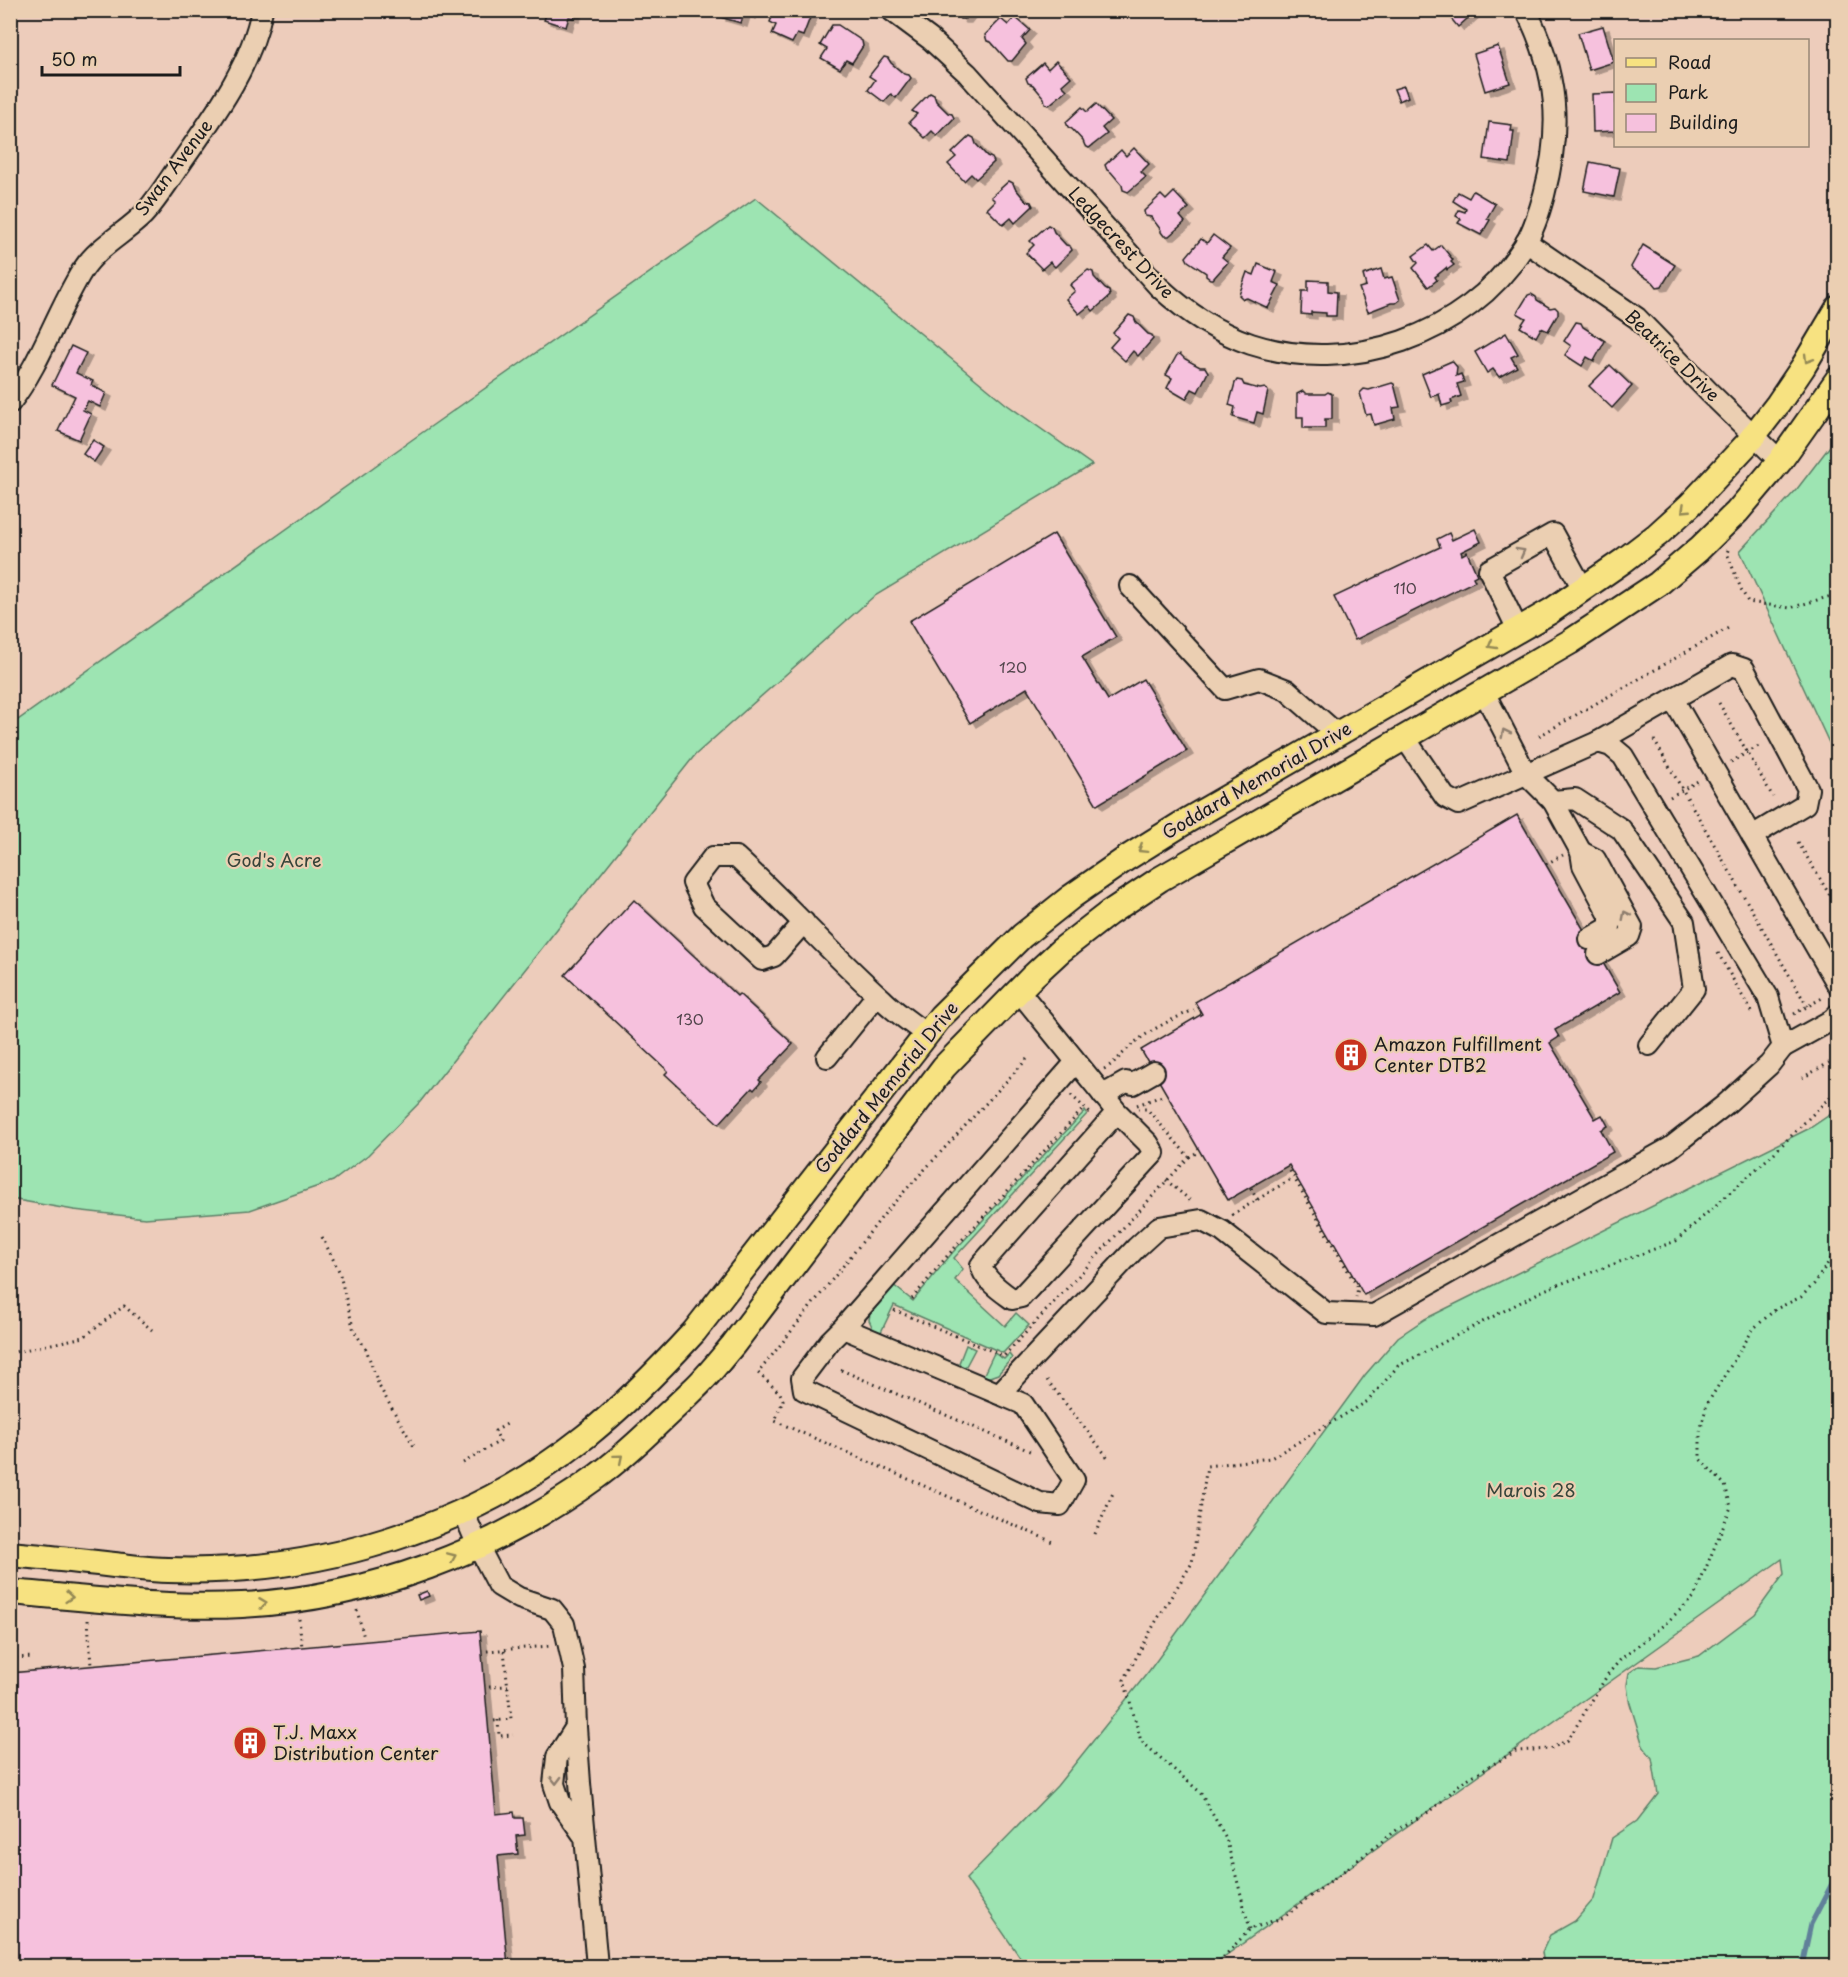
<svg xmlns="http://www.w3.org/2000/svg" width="1848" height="1977" viewBox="0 0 1848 1977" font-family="'Playpen Sans',sans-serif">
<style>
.green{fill:#9de4b2;stroke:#5c8067;stroke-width:1.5}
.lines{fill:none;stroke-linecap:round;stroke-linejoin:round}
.stream{stroke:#608099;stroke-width:5}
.building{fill:#f6c1dd;stroke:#1c1c1c;stroke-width:1.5;filter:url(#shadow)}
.minor-casing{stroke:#1c1c1c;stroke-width:24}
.major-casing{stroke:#1c1c1c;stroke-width:28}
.path{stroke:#1c1c1c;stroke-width:3;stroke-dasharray:1.5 4.5;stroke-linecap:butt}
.minor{stroke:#ebcfb2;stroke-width:20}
.major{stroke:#f7e281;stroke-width:24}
.oneway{stroke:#948954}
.oneway2{stroke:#8e7e6e}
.labels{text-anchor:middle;stroke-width:4.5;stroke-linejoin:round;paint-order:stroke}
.number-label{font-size:15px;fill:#52454c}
.street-label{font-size:18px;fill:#1c1c1c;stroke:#ebcfb2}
.park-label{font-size:18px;fill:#36443a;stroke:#ebcfb2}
.poi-label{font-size:18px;fill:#1c1c1c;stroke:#ebcfb2;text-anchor:start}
</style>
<defs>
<filter id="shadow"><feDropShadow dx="6" dy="4" stdDeviation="0" flood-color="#0004"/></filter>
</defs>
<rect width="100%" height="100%" fill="#edccbb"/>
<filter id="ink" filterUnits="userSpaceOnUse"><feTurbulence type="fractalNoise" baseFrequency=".0167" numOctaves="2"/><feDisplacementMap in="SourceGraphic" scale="12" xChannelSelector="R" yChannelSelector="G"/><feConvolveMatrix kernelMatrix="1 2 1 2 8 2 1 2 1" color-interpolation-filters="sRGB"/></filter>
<g filter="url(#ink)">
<!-- green -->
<g class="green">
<path d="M756,198L1006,404L1092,465L873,597L695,755L420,1102L368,1155L333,1181L250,1210L145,1218L74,1210L11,1199V725L413,439Z"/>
<path d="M1837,437V760L1740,551L1797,489Z"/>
<path d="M1837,1110V1966H1544L1542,1952L1550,1935L1575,1921L1594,1899L1612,1838L1637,1821L1658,1794L1652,1758L1643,1746L1629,1700L1627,1685L1629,1673L1639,1666L1656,1667L1699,1656L1755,1614L1784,1574L1782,1559L1211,1966H1026L966,1879L1057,1786L1149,1671L1365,1375L1398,1337L1425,1319L1810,1128Z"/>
<path d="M1085,1111L1087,1114L954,1258L963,1269L955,1280L1005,1326L1016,1313L1029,1325L1003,1353L894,1305L881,1332L873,1329L869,1320L870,1314L892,1284L913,1301L953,1252Z"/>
<path d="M966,1345L975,1349L966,1366L962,1368L959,1363Z"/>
<path d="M994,1353L1004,1359L1009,1354L1012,1358L998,1374L984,1379L983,1376Z"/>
</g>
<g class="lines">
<!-- stream -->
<path class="stream" d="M1802,1966L1811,1924L1838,1872"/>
</g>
<!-- building -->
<g class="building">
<path d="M543,10H576L574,18L569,17L566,27L544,20L547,12Z"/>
<path d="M722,10H752L750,15L744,13L741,23L720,17Z"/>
<path d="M775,10L811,12V15L803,36L797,34L792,43L772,34L776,25L770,22Z"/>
<path d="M953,10H972L965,19H960Z"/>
<path d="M1444,10H1477L1458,27Z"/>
<path d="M1015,17L1030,30L1022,39L1026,44L1012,61H1008L991,42L987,41L985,35L1001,19L1008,25Z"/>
<path d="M832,25H838L862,41L863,46L852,63L846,60L840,69L821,58L827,49L820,45Z"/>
<path d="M1603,26L1614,62L1589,70L1578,33Z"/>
<path d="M1498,46L1510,83L1485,91L1474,54Z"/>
<path d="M884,57L888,58L891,63L904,74L909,75L911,78L896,98L891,94L884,102L868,90L875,80L869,76Z"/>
<path d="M1056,61L1071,77L1062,85L1067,90L1049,105L1045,103L1044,98L1033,85L1028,83L1026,78L1043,63L1048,69Z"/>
<path d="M1404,86L1408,97L1399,101L1394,89Z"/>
<path d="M930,93L934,95L936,101L948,113L952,114L954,118L937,136L932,131L925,138L909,122L917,114L912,111Z"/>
<path d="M1616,93V131L1593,132L1592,94Z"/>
<path d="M1096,104L1111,120L1102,128L1107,134L1089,148L1085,146L1083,141L1072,129L1068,127L1066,122L1082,107L1087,112Z"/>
<path d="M1489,122L1512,125L1511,131H1514L1510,163L1484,159Z"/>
<path d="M970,136L974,138L976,144L987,156L992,158L994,162L976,179L971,174L964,181L948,164L956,157L952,153Z"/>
<path d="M1134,148L1149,164L1141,172L1146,177L1128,192L1123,190L1122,185L1111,172L1107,170L1105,165L1121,150L1126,156Z"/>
<path d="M1590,162L1620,168L1614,197L1584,191Z"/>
<path d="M1009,181L1013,183L1015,188L1026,201L1031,202L1033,206L1015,223L1011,218L1003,225L987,209L995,201L991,197Z"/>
<path d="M1473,191L1495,204L1487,218L1490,220L1481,235L1458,223L1461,219L1456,216L1459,210L1465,212L1466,209L1453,201L1458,192L1469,198Z"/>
<path d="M1174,192L1189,208L1180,216L1185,222L1169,236H1164L1161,232V230L1151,217L1145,216L1144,211L1161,195L1166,200Z"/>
<path d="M1048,225L1052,227L1054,232L1066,245L1070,246L1072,250L1055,267L1050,262L1042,269L1026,253L1034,245L1030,241Z"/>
<path d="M1213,235L1230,248L1222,257L1228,262L1213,279H1210L1206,276V273L1188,261L1186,257L1201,239L1207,243Z"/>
<path d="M1428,245L1433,251L1441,245L1453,260L1451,262L1454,265L1447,270L1446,268L1435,277L1437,280L1428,287L1413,268L1418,263L1413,256Z"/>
<path d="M1643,245L1675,265L1662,286L1657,287L1653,282L1632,269L1631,267Z"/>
<path d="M1258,264L1277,272L1273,282L1280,285L1268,308L1247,298L1243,299L1239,295L1247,272L1254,275Z"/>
<path d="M1381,269L1384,279L1392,277L1400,300L1396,303H1391L1368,312L1359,288L1366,286L1363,275Z"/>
<path d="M1088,270L1093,272L1094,277L1105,289L1109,291L1110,296L1093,311L1089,306L1079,314L1066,299L1075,291L1070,285Z"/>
<path d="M1308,280L1328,281V291L1337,292L1336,316H1326V313L1311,312V315L1301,314L1302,291H1308Z"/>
<path d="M1531,294L1536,297L1537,300L1550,308L1555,307L1558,310V314L1548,331L1541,328L1536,337L1520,327L1526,318L1517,313L1528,295Z"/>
<path d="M1129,315L1134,317L1136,322L1148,334L1152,335L1153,339L1138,356L1133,351L1125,361L1110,347L1118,338L1113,333Z"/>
<path d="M1576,322L1581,323L1583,327L1605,341L1594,361L1587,357L1582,366L1565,355L1571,346L1564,341Z"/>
<path d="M1506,333L1518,354L1511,357L1517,367L1499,377L1493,369L1487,373L1475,352Z"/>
<path d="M71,346L86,353L76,373L93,381L91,385L106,393L100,407L88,401L83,410L91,414L79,440L58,431L75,396L52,385Z"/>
<path d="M1180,354L1185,359L1200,367H1205L1208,372L1198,392L1192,389L1186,399L1167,388L1172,378L1166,375L1177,355Z"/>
<path d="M1452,361L1457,367L1456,376L1461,374L1464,382L1457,384L1461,396L1451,400L1452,403L1442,406L1439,394L1431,397L1422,374Z"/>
<path d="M1610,365L1632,386L1612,408L1589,386Z"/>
<path d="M1237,380L1242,381L1244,385L1260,389L1265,388L1268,391L1263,414L1257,412L1254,423L1233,417L1235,407L1229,405L1235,383Z"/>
<path d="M1392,383L1394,384L1400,407L1393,408L1395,419L1374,425L1371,414L1366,415L1360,393L1364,389L1369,390Z"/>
<path d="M1303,391L1306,394H1325L1328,392L1332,394V419H1325V428H1303V417H1297V394Z"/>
<path d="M93,440L104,447L94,462L83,454Z"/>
<path d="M1475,529L1481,542L1461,552L1462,555L1467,552L1477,575L1473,577L1475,581L1355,640L1334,597L1440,547L1437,539L1449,533L1452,540Z"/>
<path d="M1054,534L1116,637L1082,657L1108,700L1143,679L1187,751L1097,805L1027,688L970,723L909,621Z"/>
<path d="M1517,815L1620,992L1555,1030L1559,1037L1550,1043L1595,1119L1602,1115L1608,1126L1601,1130L1613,1152L1364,1295L1289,1165L1228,1200L1141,1050L1202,1014L1195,1002Z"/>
<path d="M634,900L737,996L739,994L793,1044L759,1080L761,1082L754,1090L752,1088L719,1124L665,1074L668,1071L565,975Z"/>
<path d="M427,1591L429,1596L419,1600L417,1595Z"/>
<path d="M480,1631L496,1814L514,1812L515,1818H523L525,1835L516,1836L518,1854L498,1856L508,1966H10V1673Z"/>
</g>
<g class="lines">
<!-- minor casing -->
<g class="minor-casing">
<g id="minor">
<path d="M891,10L930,39L967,73L1159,287C1186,312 1216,332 1251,344C1349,376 1466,336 1522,249C1533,233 1539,213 1544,195C1562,127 1558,74 1526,10"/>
<path d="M1526,242L1637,318L1709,392L1780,461"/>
<path d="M10,403C41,363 56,313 82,271C97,247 124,234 143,215C157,200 169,180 181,163C213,117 251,67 262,10"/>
<path d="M1130,586L1225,689L1259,679L1287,690L1337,734"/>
<path d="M1518,630L1489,570L1553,534L1583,589"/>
<path d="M1484,692L1526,774L1553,801L1581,852L1583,865L1610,916V927L1589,939"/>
<path d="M1673,699L1838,985"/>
<path d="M1598,742L1732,665L1744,669L1808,789L1805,804L1752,836"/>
<path d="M1553,801L1575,799L1621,829L1684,922L1694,989L1649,1045"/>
<path d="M1581,852L1595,859L1632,927L1629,936L1598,954"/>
<path d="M804,922L774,956L762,960L704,906L693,883L713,857H736C786,903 832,954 883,1000C896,1013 912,1023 927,1035"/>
<path d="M1019,991L1117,1112L1148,1143L1154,1153L1021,1297L1012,1299C1001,1291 983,1279 981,1265L1117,1112"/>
<path d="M1783,1047L1832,1020L1838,1014"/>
<path d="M827,1057L877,995"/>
<path d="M1103,1095L1126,1082L1133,1084L1154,1072"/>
<path d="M843,1328L1023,1404L1074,1480L1060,1505L1040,1503L804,1390L802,1378L830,1341L843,1328L1076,1062"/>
<path d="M999,1394L1136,1248L1159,1227L1201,1220L1222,1231L1326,1313L1374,1315L1670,1148L1726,1104L1769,1065L1783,1047L1768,997L1623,756L1611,746L1598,742L1458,804L1445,797L1405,738"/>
<path d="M463,1511L478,1546L499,1586L519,1598L552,1609L564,1624L574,1669L576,1727L580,1783L597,1966"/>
<path d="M576,1727L557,1757L554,1784L560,1802L584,1836"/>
</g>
</g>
<!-- major casing -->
<g class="major-casing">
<g id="major">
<path d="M10,1554C45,1557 80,1561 114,1565C132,1567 150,1570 168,1570C317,1575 469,1529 586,1436C626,1404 660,1369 694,1332L941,1016L1022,936L1071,897L1127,858L1188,820L1551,611L1623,561L1657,535L1690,505L1747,444L1778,404L1803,367L1838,308"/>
<path d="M10,1592C87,1598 165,1609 242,1605C369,1598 493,1552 596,1477C614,1464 632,1448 648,1433C663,1418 679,1404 694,1389C708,1376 720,1360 733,1345L944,1067L1033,976L1060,951L1109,913L1160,879L1570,642L1658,584L1699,549L1737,512L1780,461L1838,379"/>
</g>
</g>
<!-- path -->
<g class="path">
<path d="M1728,550L1727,553L1741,589L1748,602L1790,608L1838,594"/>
<path d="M1719,703L1773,797"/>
<path d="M1539,736L1730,627"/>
<path d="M1654,740L1807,1006"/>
<path d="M1731,762L1762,744"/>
<path d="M1670,797L1698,781"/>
<path d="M1798,842L1838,909"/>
<path d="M1546,864L1563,855"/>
<path d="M1718,953L1752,1013"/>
<path d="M1794,1014L1824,997"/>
<path d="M1027,1059L890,1207L758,1373L780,1393L783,1400L775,1421L1055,1543"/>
<path d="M1104,1069C1117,1062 1123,1052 1134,1043C1152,1029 1172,1019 1194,1010"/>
<path d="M1802,1078L1838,1058"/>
<path d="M1071,1095L1090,1113"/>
<path d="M1137,1105L1165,1095"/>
<path d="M1189,1157L1198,1152"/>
<path d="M1290,1171L1358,1288L1356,1297"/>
<path d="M1166,1180L1192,1202"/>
<path d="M1251,1188L1257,1200"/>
<path d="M1232,1215L1291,1179"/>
<path d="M322,1237L339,1271L354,1331L366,1349L379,1386L415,1448"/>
<path d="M912,1299L948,1255L1084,1108"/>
<path d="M894,1310L1004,1356L1189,1157L1147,1109H1139"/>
<path d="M10,1353L84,1337L124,1306L152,1330"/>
<path d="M841,1370L1032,1452"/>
<path d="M1047,1380L1109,1459"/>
<path d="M463,1463L500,1441L495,1431L507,1424"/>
<path d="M1095,1534L1113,1493"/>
<path d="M357,1610L364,1638"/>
<path d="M299,1619L302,1647"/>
<path d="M88,1620L91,1666"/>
<path d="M487,1651L550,1646"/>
<path d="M10,1658L34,1657"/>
<path d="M489,1687L508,1686"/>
<path d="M498,1720L499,1736L513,1735"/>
<path d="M494,1721L511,1719L504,1650"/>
<path d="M1250,1929L1226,1838L1200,1792L1141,1741L1124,1680L1155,1623L1192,1563L1207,1466L1271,1458L1368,1401L1398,1366L1544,1290L1676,1241L1774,1153L1838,1089"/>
<path d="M1215,1966L1250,1929L1284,1917L1398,1829L1432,1810L1462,1782L1516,1751L1550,1749L1568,1740L1608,1674L1621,1659L1665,1624L1694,1597L1731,1507L1725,1485L1700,1459V1432L1707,1404L1754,1328L1776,1309L1801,1297L1814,1284L1838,1248"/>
</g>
<!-- minor -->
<use href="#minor" class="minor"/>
<!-- major -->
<use href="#major" class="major"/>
</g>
<!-- one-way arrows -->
<defs><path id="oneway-chevron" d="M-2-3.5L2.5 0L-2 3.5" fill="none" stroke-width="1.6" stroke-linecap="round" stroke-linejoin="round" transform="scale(1.5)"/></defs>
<g class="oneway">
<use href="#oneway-chevron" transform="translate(1808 359) rotate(121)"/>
<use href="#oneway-chevron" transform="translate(1685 509) rotate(137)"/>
<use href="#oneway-chevron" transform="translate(1492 645) rotate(150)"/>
<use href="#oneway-chevron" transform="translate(1142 849) rotate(148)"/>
<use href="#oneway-chevron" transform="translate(619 1458) rotate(-40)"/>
<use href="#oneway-chevron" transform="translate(452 1557) rotate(-23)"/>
<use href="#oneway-chevron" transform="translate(69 1597) rotate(5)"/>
<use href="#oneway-chevron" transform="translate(263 1603) rotate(-7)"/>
</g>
<g class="oneway2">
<use href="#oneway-chevron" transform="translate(1521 552) rotate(-29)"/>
<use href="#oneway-chevron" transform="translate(1505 733) rotate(-117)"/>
<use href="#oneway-chevron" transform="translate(1626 915) rotate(-117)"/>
<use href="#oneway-chevron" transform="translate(556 1780) rotate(89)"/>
</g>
</g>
<!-- icons -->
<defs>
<g id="building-disc" transform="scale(1.725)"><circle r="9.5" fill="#c8321e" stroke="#ebcfb2"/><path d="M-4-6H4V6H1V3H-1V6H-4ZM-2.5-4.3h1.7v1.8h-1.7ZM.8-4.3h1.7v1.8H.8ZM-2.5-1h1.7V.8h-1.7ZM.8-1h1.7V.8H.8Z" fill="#fff"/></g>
</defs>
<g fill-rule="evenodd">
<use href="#building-disc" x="1351" y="1055"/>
<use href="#building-disc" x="250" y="1743"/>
</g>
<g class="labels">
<!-- number labels -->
<g class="number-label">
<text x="1405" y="594">110</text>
<text x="1013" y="673">120</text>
<text x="690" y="1025">130</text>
</g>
<!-- street labels -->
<g class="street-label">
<text transform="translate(174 168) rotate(-53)" y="6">Swan Avenue</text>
<text transform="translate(1121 243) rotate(47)" y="6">Ledgecrest Drive</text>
<text transform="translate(1672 356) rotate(44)" y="6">Beatrice Drive</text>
<text transform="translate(1257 781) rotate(-30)" y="6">Goddard Memorial Drive</text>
<text transform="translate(887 1088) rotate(-51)" y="6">Goddard Memorial Drive</text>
</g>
<!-- park labels -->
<g class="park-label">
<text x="274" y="867">God's Acre</text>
<text x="1531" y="1497">Marois 28</text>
</g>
<!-- poi labels -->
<g class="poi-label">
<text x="1374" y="1051">Amazon Fulfillment<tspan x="1374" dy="21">Center DTB2</tspan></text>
<text x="273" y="1739">T.J. Maxx<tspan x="273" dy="21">Distribution Center</tspan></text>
</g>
</g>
<!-- margin -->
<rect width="1848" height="1977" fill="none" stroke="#ebcfb2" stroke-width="36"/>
<rect x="18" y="18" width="1812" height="1941" fill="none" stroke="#1c1c1c" stroke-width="2" filter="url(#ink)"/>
<!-- legend -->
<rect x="1614" y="39" width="195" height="108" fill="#ebcfb2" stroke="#988776" stroke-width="1.5"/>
<rect x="1626" y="58" width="30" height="9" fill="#f7e281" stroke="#988776" stroke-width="1.5"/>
<text x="1668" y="69" font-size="18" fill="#1c1c1c">Road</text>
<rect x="1626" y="84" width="30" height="18" fill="#9de4b2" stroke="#988776" stroke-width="1.5"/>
<text x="1668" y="99" font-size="18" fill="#1c1c1c">Park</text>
<rect x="1626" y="114" width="30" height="18" fill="#f6c1dd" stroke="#988776" stroke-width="1.5"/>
<text x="1668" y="129" font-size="18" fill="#1c1c1c">Building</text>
<!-- scale -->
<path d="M42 66v9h138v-9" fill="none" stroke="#1c1c1c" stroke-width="3"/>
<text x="51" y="66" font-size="18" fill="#1c1c1c" stroke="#ebcfb2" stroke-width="4.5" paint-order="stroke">50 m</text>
</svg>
